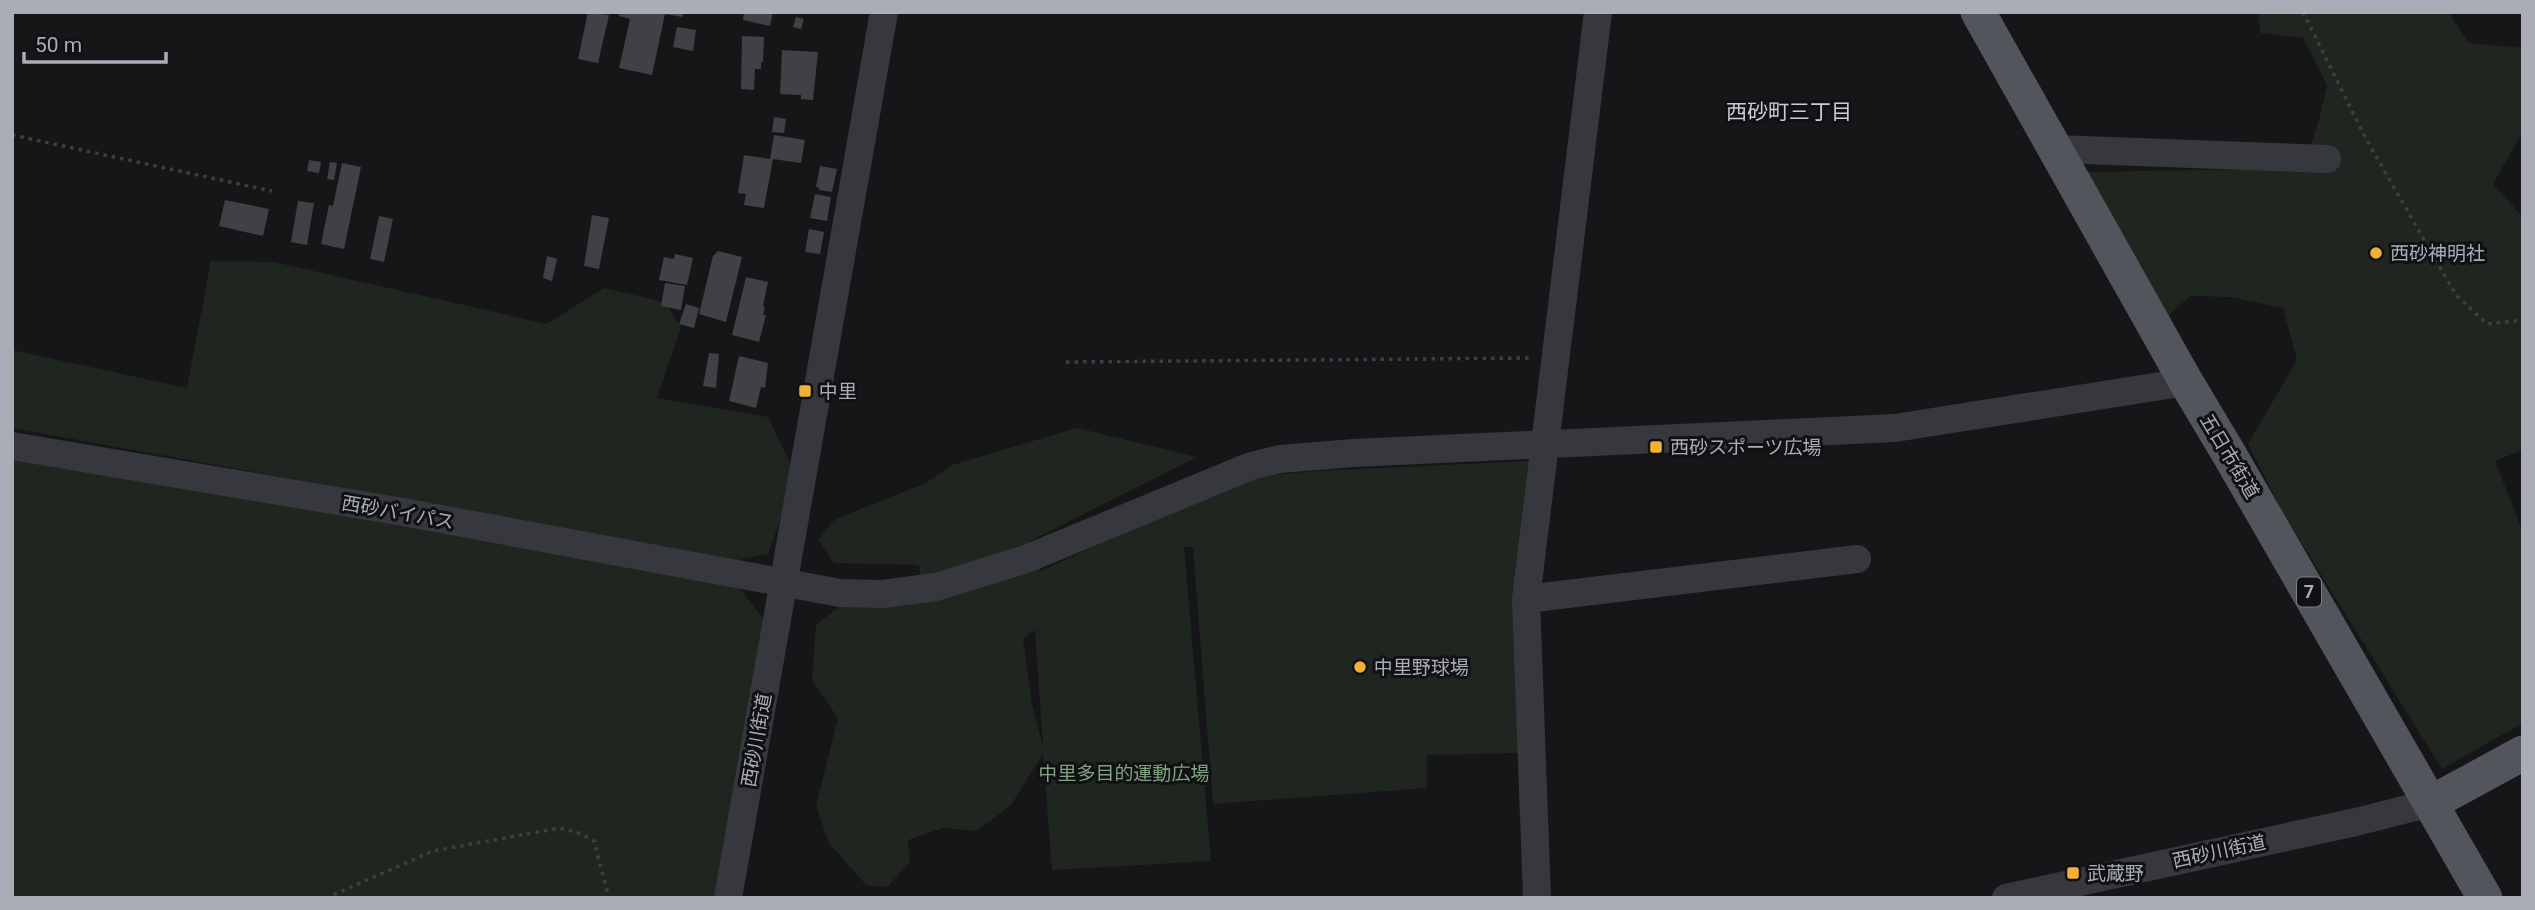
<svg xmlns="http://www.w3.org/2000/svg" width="2535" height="910" viewBox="0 0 2535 910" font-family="Roboto,'Noto Sans JP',sans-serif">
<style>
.green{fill:#1e261f;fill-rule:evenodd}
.building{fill:#404145}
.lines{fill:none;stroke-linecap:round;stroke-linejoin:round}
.path{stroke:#3d3f44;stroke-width:3.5;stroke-dasharray:3.5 5;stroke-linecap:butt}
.minor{stroke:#37383d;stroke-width:28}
.major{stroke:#53555c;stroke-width:35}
.poi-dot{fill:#f2b134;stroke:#111113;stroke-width:2.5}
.labels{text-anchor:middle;stroke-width:6;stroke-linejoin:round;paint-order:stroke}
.shield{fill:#111113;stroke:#7b7e86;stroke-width:2}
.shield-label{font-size:18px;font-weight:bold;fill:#a8adb8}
.poi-label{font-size:19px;fill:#a8adb8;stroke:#111113;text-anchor:start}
.street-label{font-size:19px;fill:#a8adb8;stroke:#111113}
.park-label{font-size:19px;fill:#7fa381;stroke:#111113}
.neighbourhood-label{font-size:21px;fill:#c9ccd4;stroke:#111113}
</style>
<rect width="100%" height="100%" fill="#161618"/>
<!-- green -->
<g class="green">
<path d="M2258,12H2453L2450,15L2469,43L2523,48V131L2493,184L2523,217V450L2495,461L2523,532V723L2442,769L2284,515L2248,444L2297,360L2283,308L2231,297L2190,296L2168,316L2087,172L2303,168L2319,120L2327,85L2303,38L2261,33Z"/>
<path d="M211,261L274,262L547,324L604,288L664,302L681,327L657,398L768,417L796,476L768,554L738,560L12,428V350L187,388Z"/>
<path d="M1077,428L1197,457L1030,541L1041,571L1241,478L1315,471L1531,461L1519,753L1427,755V788L1213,804L1193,547H1184L1211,861L1052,870L1043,754L1011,805L977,831L943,828L908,840L910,862L887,887L866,885L829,843L816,806L838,718L812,680L816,625L840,606L922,597L919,565L834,563L818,540L835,519L926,483L952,465ZM1035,630L1043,746V747L1032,704L1023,639Z"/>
<path d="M12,455L738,586L764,620L718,898H12Z"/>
</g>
<!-- building -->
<g class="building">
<path d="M588,12L609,15L598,63L578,59Z"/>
<path d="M620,12H684L682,17L665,14L652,75L619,68L630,19L619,16Z"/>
<path d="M744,12H773L770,26L743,20Z"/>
<path d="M796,17L804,19L801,29L793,27Z"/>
<path d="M677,27L696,30L693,51L673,47Z"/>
<path d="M742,36L764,37L763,62H761V69H755L754,90L741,89Z"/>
<path d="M782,50L818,52L813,100L801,99V95L780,94Z"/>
<path d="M774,117L786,119L784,133L772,132Z"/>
<path d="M774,135L805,140L801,163L773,159L764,208L744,205L746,194L738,193L744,155L770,159Z"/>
<path d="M309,160L321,162L319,173L307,171Z"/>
<path d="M330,162L337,163L334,180L327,179Z"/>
<path d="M342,163L361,167L344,249L321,244L329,205L333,206Z"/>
<path d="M820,166L837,169L832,192L819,190V187H816Z"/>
<path d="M815,194L831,197L827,221L810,218Z"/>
<path d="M225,200L269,209L263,236L219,226Z"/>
<path d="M298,201L314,203L307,245L291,242Z"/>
<path d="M592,215L609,218L599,269L584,266Z"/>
<path d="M379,216L393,219L384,262L370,259Z"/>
<path d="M809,229L824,232L820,254L805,252Z"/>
<path d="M718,251L742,257L726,322L699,314L713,256Z"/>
<path d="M675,254L693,258L687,285L659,280L664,257L674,259Z"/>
<path d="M547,256L557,259L552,281L543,278Z"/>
<path d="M746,277L768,282L763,306L765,307L763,315H766L759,342L732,335Z"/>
<path d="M665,283L685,286L681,310L661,306Z"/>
<path d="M686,304L699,308L694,328L679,324Z"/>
<path d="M709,353L719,354L716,388L703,386Z"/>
<path d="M739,356L768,363L765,388L761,387L756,408L729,401Z"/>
</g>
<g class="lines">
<!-- path -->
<g class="path">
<path d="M2303,12L2366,139L2456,295L2487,324L2523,320"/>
<path d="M12,135L272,191"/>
<path d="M1066,362L1533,358"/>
<path d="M326,898L433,851L560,828L582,834L594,841L609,898"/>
</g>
<!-- minor -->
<g class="minor">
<path d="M2056,149L2327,159"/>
<path d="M12,446L403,512L840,593L883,594L936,587L1026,559L1251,466L1280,459L1354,453L1895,428L2186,382"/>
<path d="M1526,599L1857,559"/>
<path d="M728,898L884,12"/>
<path d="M1537,898L1526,599L1598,12"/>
<path d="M2006,898L2356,822L2431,803"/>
</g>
<!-- major -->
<g class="major">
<path d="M1978,12L2186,382L2229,454L2485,898"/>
<path d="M2431,803L2523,753"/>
</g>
</g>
<!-- markers -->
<g class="poi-dot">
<circle cx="2376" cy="253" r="7"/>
<rect x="798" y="384" width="14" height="14" rx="3.5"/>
<rect x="1649" y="440" width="14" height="14" rx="3.5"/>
<circle cx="1360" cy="667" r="7"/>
<rect x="2066" y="866" width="14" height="14" rx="3.5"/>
</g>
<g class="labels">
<!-- shield labels -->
<rect class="shield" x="2297" y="577.5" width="24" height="29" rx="5"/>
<g class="shield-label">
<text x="2309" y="598">7</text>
</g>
<!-- poi labels -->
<g class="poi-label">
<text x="2390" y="260">西砂神明社</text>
<text x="819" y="398">中里</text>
<text x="1670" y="454">西砂スポーツ広場</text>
<text x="1374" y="674">中里野球場</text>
<text x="2087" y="880">武蔵野</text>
</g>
<!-- street labels -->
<g class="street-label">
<text transform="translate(2230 456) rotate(59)" y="7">五日市街道</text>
<text transform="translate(398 512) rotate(10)" y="7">西砂バイパス</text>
<text transform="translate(756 740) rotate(-80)" y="7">西砂川街道</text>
<text transform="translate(2219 851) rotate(-12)" y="7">西砂川街道</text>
</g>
<!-- park labels -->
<g class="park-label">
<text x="1124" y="780">中里多目的運動広場</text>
</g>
<!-- neighbourhood labels -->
<g class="neighbourhood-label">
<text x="1789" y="119">西砂町三丁目</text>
</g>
</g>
<!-- border -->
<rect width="2535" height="910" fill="none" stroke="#a8adb8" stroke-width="28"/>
<!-- scale -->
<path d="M24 52v10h142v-10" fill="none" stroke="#a8adb8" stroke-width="3.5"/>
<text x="35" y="52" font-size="21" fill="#a8adb8" stroke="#111113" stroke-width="5" paint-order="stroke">50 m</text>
</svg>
